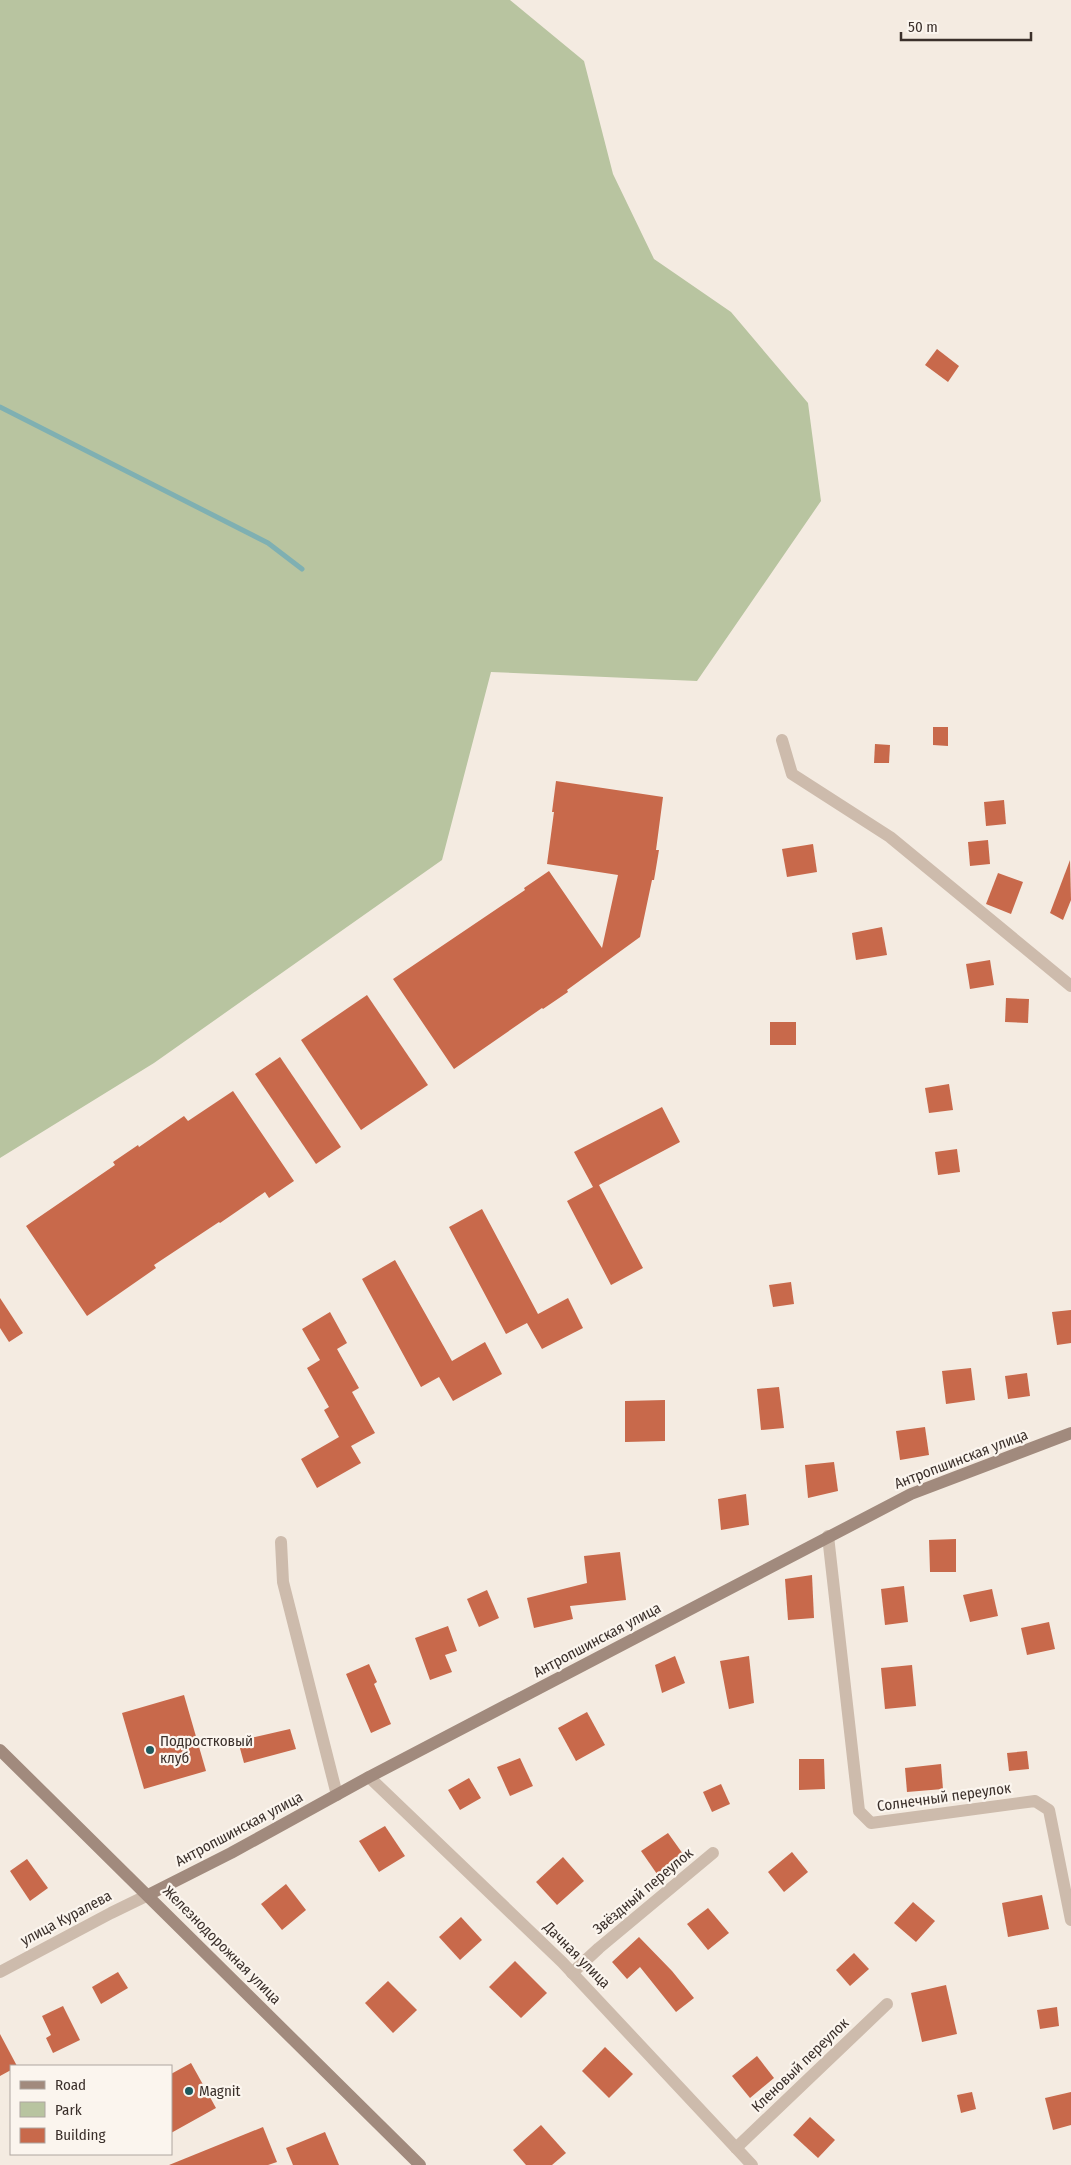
<svg xmlns="http://www.w3.org/2000/svg" width="1071" height="2165" viewBox="0 0 1071 2165" font-family="'Fira Sans Condensed',sans-serif">
<style>
.green{fill:#b8c4a0}
.lines{fill:none;stroke-linecap:round;stroke-linejoin:round}
.stream{stroke:#7fb0b2;stroke-width:5}
.building{fill:#c8694b}
.street{stroke:#cdbbac;stroke-width:12}
.secondary{stroke:#a18a7d;stroke-width:12}
.poi-dot{fill:#1f5a5e;stroke:#fbf5ee;stroke-width:2}
.labels{text-anchor:middle;stroke-width:4.5;stroke-linejoin:round;paint-order:stroke}
.street-label{font-size:15px;fill:#3b302b;stroke:#fbf5ee}
.poi-label{font-size:15px;fill:#3b302b;stroke:#fbf5ee;text-anchor:start}
</style>
<rect width="100%" height="100%" fill="#f4ebe1"/>
<!-- green -->
<path class="green" d="M0,0H510L584,61L613,174L654,259L731,312L808,403L821,501L697,681L491,672L442,860L154,1063L0,1158Z"/>
<g class="lines">
<!-- stream -->
<path class="stream" d="M0,407L268,543L302,569"/>
</g>
<!-- building -->
<g class="building">
<path d="M937,349L959,366L948,382L925,365Z"/>
<path d="M933,727H948V746L933,745Z"/>
<path d="M875,744L890,745L889,763H874Z"/>
<path d="M556,781L663,797L656,850H659L654,880H652L640,937L567,990L568,992L543,1009L542,1008L454,1069L393,979L525,890L524,888L549,871L602,948L618,875L547,864L554,812H552Z"/>
<path d="M1004,800L1006,824L986,826L984,802Z"/>
<path d="M988,840L990,864L970,866L968,842Z"/>
<path d="M813,844L817,872L787,877L782,849Z"/>
<path d="M1070,860L1071,900L1063,920L1050,913Z"/>
<path d="M998,873L1023,882L1011,914L986,904Z"/>
<path d="M882,927L887,955L856,960L852,933Z"/>
<path d="M990,960L994,985L970,989L966,964Z"/>
<path d="M367,995L428,1085L361,1130L301,1040Z"/>
<path d="M1006,998L1029,999L1028,1023L1005,1022Z"/>
<rect x="770" y="1022" width="26" height="23"/>
<path d="M280,1057L341,1147L316,1164L255,1074Z"/>
<path d="M949,1084L953,1110L929,1113L925,1088Z"/>
<path d="M233,1091L294,1181L269,1198L265,1192L220,1223L219,1222L154,1265L156,1268L87,1316L26,1226L115,1165L113,1162L138,1145L139,1147L184,1116L188,1121Z"/>
<path d="M662,1107L680,1142L599,1185L643,1268L611,1285L567,1201L593,1187L574,1152Z"/>
<path d="M957,1149L960,1172L938,1175L935,1152Z"/>
<path d="M482,1209L538,1314L568,1298L583,1328L542,1349L527,1323L506,1334L449,1227Z"/>
<path d="M395,1260L452,1361L485,1342L502,1374L453,1401L439,1377L421,1387L362,1279Z"/>
<path d="M791,1282L794,1304L773,1307L769,1285Z"/>
<path d="M0,1298L23,1333L9,1342L0,1328Z"/>
<path d="M1071,1310V1343L1057,1345L1052,1312Z"/>
<path d="M330,1312L347,1343L337,1349L359,1388L352,1392L375,1433L351,1446L361,1463L317,1488L301,1459L339,1437L324,1410L329,1407L307,1368L320,1360L302,1329Z"/>
<path d="M971,1368L975,1400L946,1404L942,1371Z"/>
<path d="M1027,1373L1030,1396L1008,1399L1005,1376Z"/>
<path d="M779,1387L784,1428L761,1430L757,1389Z"/>
<path d="M665,1400V1441L625,1442V1401Z"/>
<path d="M925,1427L929,1455L900,1460L896,1431Z"/>
<path d="M834,1462L838,1491L808,1498L805,1465Z"/>
<path d="M746,1494L749,1525L721,1530L718,1499Z"/>
<path d="M956,1539V1572H930L929,1540Z"/>
<path d="M620,1552L626,1600L570,1606L573,1619L534,1628L527,1598L587,1583L584,1556Z"/>
<path d="M812,1575L814,1618L788,1620L785,1579Z"/>
<path d="M904,1586L908,1622L885,1625L881,1589Z"/>
<path d="M992,1589L998,1616L970,1622L963,1595Z"/>
<path d="M487,1590L499,1618L479,1627L467,1599Z"/>
<path d="M1049,1622L1055,1649L1027,1655L1021,1628Z"/>
<path d="M448,1626L457,1651L445,1655L452,1672L430,1680L415,1638Z"/>
<path d="M675,1656L685,1683L662,1693L655,1665Z"/>
<path d="M749,1656L754,1703L729,1709L720,1661Z"/>
<path d="M369,1664L377,1682L374,1684L391,1724L371,1733L346,1674Z"/>
<path d="M912,1665L916,1706L885,1709L881,1668Z"/>
<path d="M184,1695L206,1771L144,1789L122,1713Z"/>
<path d="M587,1712L605,1745L576,1761L558,1728Z"/>
<path d="M290,1729L296,1749L244,1763L238,1741Z"/>
<path d="M1027,1751L1029,1769L1009,1771L1007,1753Z"/>
<path d="M520,1758L533,1786L510,1796L497,1767Z"/>
<path d="M799,1759H824L825,1789L799,1790Z"/>
<path d="M941,1764L943,1789L907,1792L905,1768Z"/>
<path d="M469,1778L481,1798L460,1810L448,1790Z"/>
<path d="M721,1784L730,1804L712,1812L703,1792Z"/>
<path d="M385,1826L405,1856L379,1872L359,1841Z"/>
<path d="M668,1833L683,1854L657,1874L641,1851Z"/>
<path d="M792,1852L808,1872L784,1892L768,1872Z"/>
<path d="M563,1857L584,1881L557,1905L536,1882Z"/>
<path d="M27,1859L48,1888L30,1901L10,1871Z"/>
<path d="M286,1884L306,1910L282,1930L261,1904Z"/>
<path d="M1042,1895L1049,1929L1008,1937L1002,1903Z"/>
<path d="M913,1902L935,1921L916,1942L894,1923Z"/>
<path d="M708,1908L729,1933L708,1950L687,1924Z"/>
<path d="M461,1917L482,1940L460,1960L439,1937Z"/>
<path d="M639,1937L672,1971L694,1998L676,2012L640,1967L627,1979L612,1962Z"/>
<path d="M854,1953L869,1969L850,1986L836,1970Z"/>
<path d="M515,1961L547,1993L521,2018L489,1987Z"/>
<path d="M118,1972L128,1988L101,2004L92,1987Z"/>
<path d="M388,1981L417,2010L393,2033L365,2003Z"/>
<path d="M946,1985L957,2034L922,2042L911,1993Z"/>
<path d="M63,2006L80,2040L53,2053L46,2038L51,2035L42,2016Z"/>
<path d="M1057,2007L1059,2026L1040,2029L1037,2010Z"/>
<path d="M0,2034L17,2066H11V2070L0,2076Z"/>
<path d="M605,2047L633,2074L609,2098L582,2071Z"/>
<path d="M757,2056L774,2078L750,2098L732,2076Z"/>
<path d="M191,2063L216,2108L171,2133V2074Z"/>
<path d="M972,2092L976,2109L961,2113L957,2095Z"/>
<path d="M1071,2092V2125L1053,2130L1045,2098Z"/>
<path d="M810,2117L835,2140L818,2158L793,2135Z"/>
<path d="M541,2125L566,2153L552,2165H526L513,2150Z"/>
<path d="M263,2127L277,2162L268,2165H169Z"/>
<path d="M325,2132L339,2165H293L286,2148Z"/>
</g>
<g class="lines">
<!-- street -->
<g class="street">
<path d="M782,740L792,774L890,837L1071,986"/>
<path d="M828,1536L859,1811L871,1823L1035,1801L1049,1810L1071,1920"/>
<path d="M281,1542L283,1582L337,1795"/>
<path d="M369,1777L562,1962L752,2165"/>
<path d="M0,1972L111,1913L148,1895"/>
<path d="M572,1973L599,1948L713,1853"/>
<path d="M736,2148L887,2004"/>
</g>
<!-- secondary -->
<g class="secondary">
<path d="M0,1750L420,2165"/>
<path d="M148,1895L231,1853L369,1777L911,1494L1071,1433"/>
</g>
</g>
<!-- markers -->
<g class="poi-dot">
<circle cx="150" cy="1750" r="5"/>
<circle cx="189" cy="2091" r="5"/>
</g>
<g class="labels">
<!-- street labels -->
<g class="street-label">
<text transform="translate(961 1459) rotate(-21)" y="5">Антропшинская улица</text>
<text transform="translate(597 1640) rotate(-28)" y="5">Антропшинская улица</text>
<text transform="translate(944 1797) rotate(-8)" y="5">Солнечный переулок</text>
<text transform="translate(239 1829) rotate(-28)" y="5">Антропшинская улица</text>
<text transform="translate(643 1891) rotate(-40)" y="5">Звёздный переулок</text>
<text transform="translate(66 1918) rotate(-28)" y="5">улица Куралева</text>
<text transform="translate(222 1945) rotate(45)" y="5">Железнодорожная улица</text>
<text transform="translate(577 1955) rotate(45)" y="5">Дачная улица</text>
<text transform="translate(800 2065) rotate(-44)" y="5">Кленовый переулок</text>
</g>
<!-- poi labels -->
<g class="poi-label">
<text x="160" y="1746">Подростковый<tspan x="160" dy="17">клуб</tspan></text>
<text x="199" y="2096">Magnit</text>
</g>
</g>
<!-- legend -->
<rect x="10" y="2065" width="162" height="90" fill="#fbf5ee" stroke="#aea6a0"/>
<rect x="20" y="2081" width="25" height="8" fill="#a18a7d" stroke="#aea6a0"/>
<text x="55" y="2090" font-size="15" fill="#3b302b">Road</text>
<rect x="20" y="2102" width="25" height="15" fill="#b8c4a0" stroke="#aea6a0"/>
<text x="55" y="2115" font-size="15" fill="#3b302b">Park</text>
<rect x="20" y="2128" width="25" height="15" fill="#c8694b" stroke="#aea6a0"/>
<text x="55" y="2140" font-size="15" fill="#3b302b">Building</text>
<!-- scale -->
<path d="M901 32v8h130v-8" fill="none" stroke="#3b302b" stroke-width="2.5"/>
<text x="908" y="32" font-size="15" fill="#3b302b" stroke="#fbf5ee" stroke-width="4" paint-order="stroke">50 m</text>
</svg>
